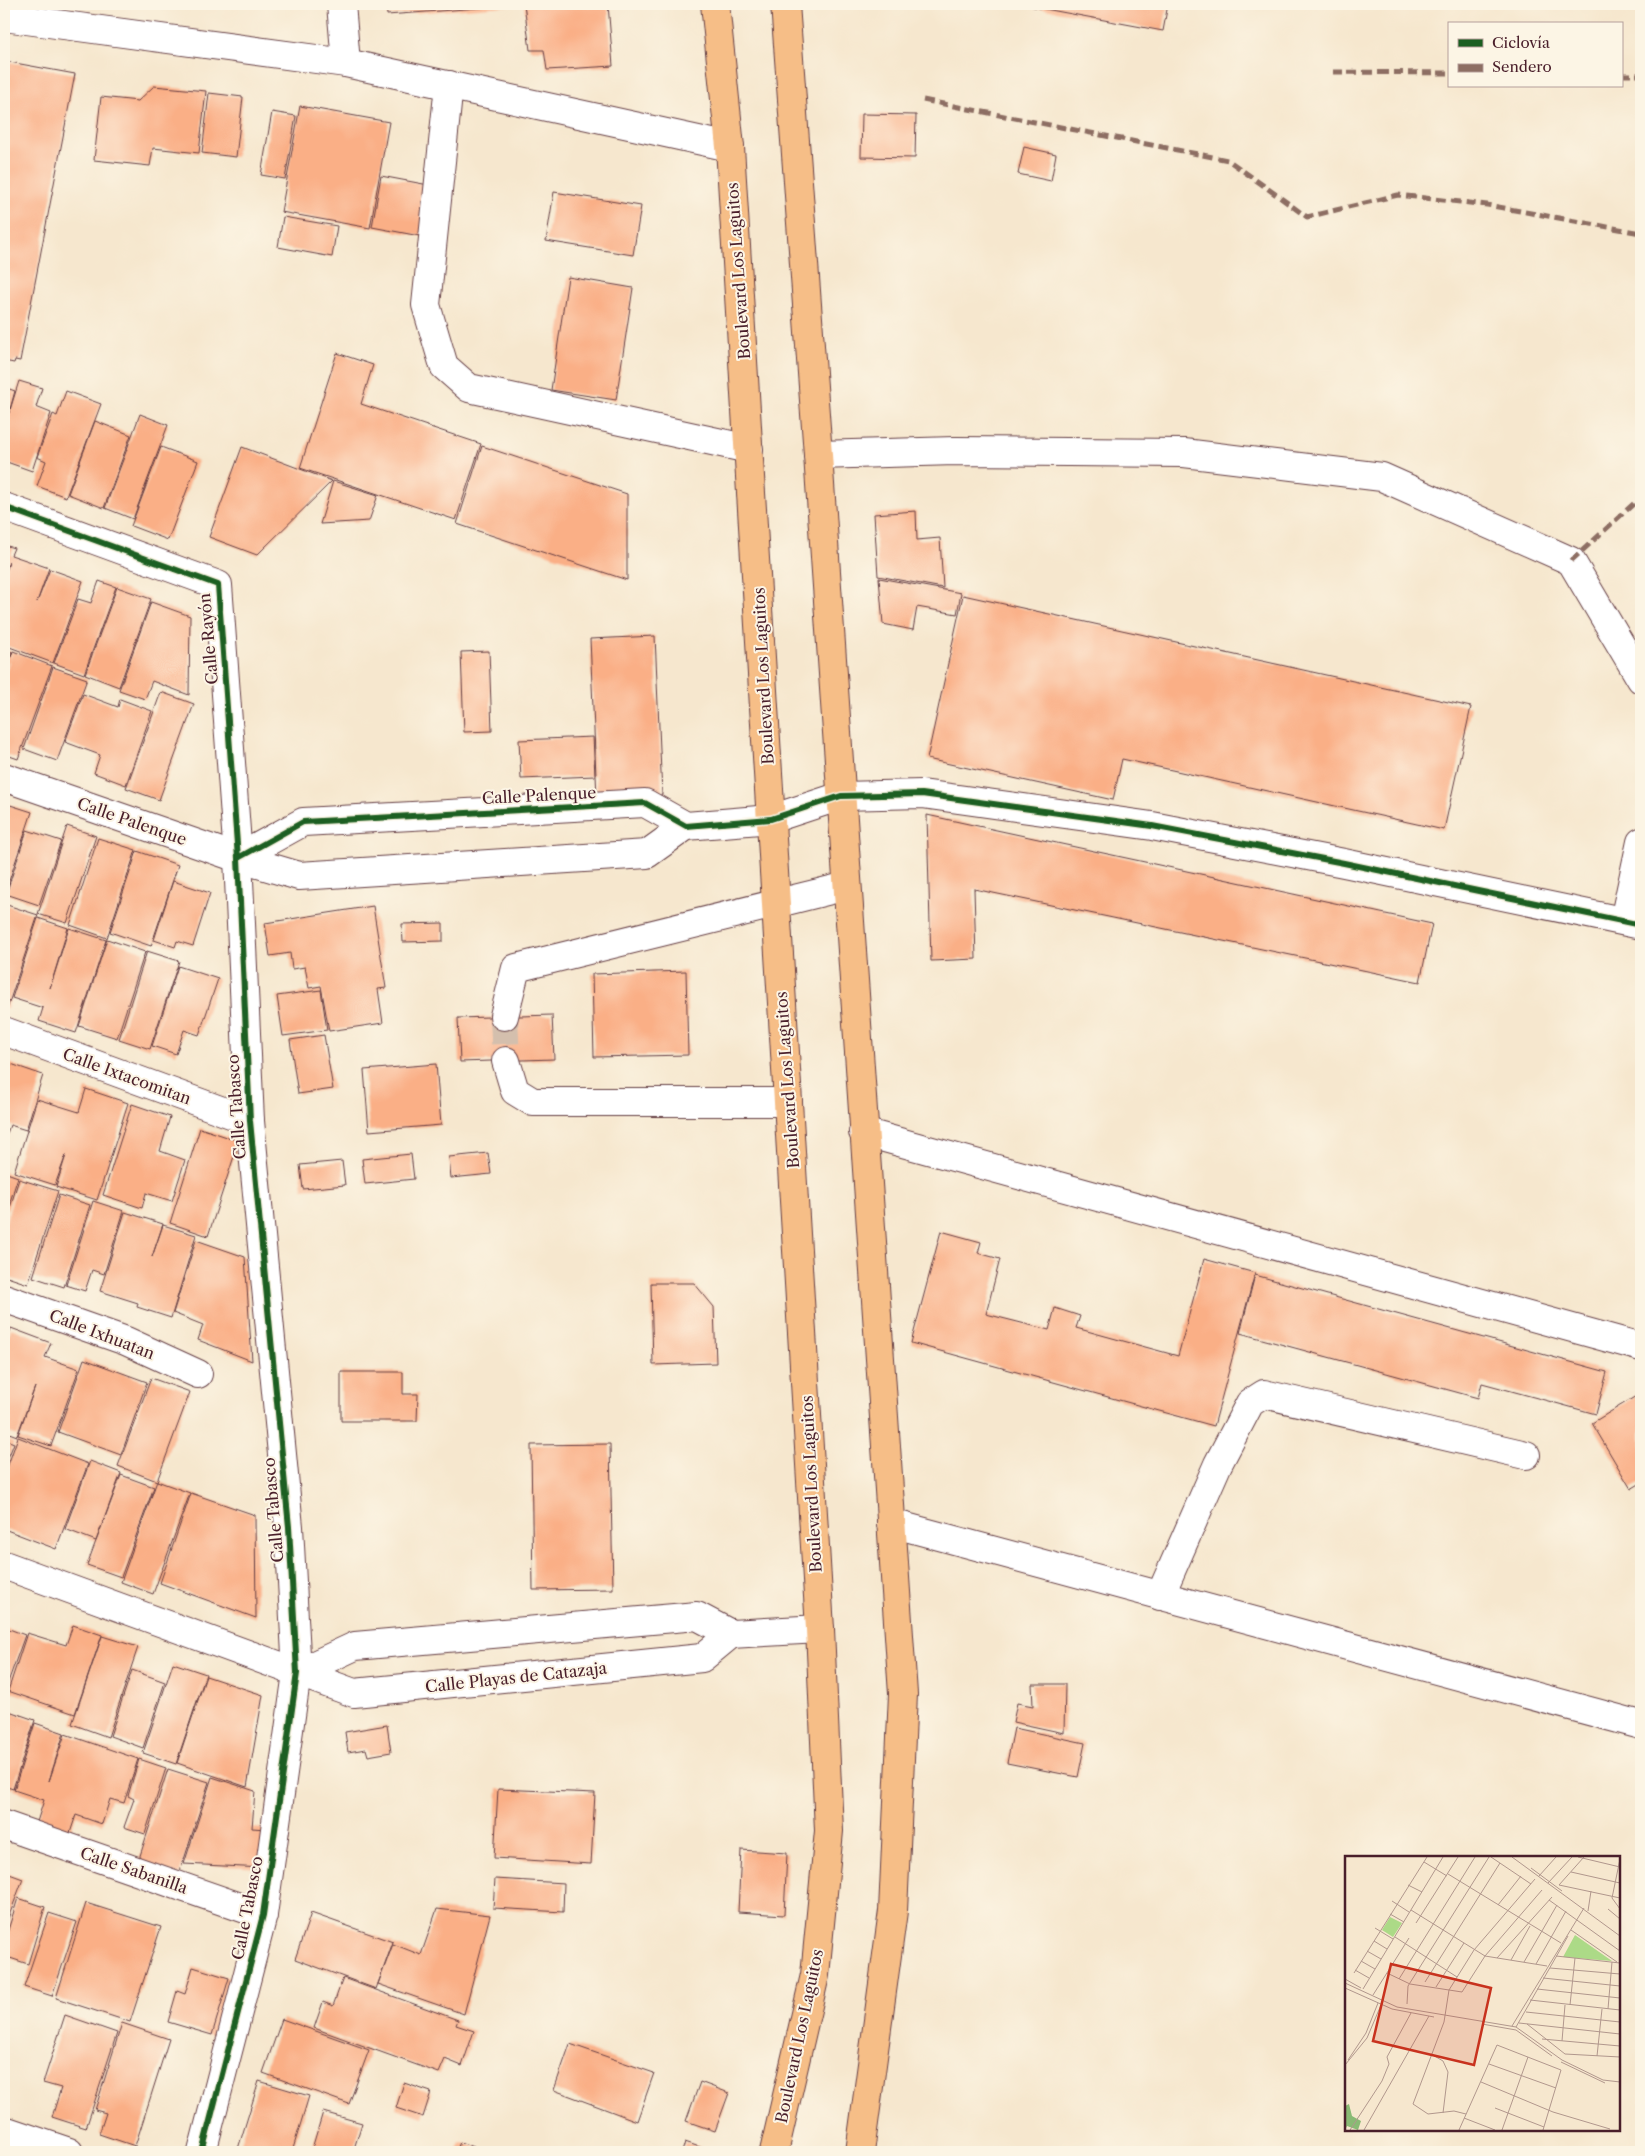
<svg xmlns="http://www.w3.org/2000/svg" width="1645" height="2156" viewBox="0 0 1645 2156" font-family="'Libre Caslon Text',serif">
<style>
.building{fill:#faaf86}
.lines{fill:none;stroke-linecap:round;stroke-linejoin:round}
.minor-tunnel{stroke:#d4bfad;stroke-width:28;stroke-dasharray:28 14;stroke-linecap:butt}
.minor-casing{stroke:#643d43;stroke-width:30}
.major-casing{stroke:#643d43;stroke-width:30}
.minor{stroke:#fff;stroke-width:28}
.major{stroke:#f6be87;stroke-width:28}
.quiet{stroke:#8d6e63;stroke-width:5;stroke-dasharray:10 5;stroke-linecap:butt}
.cycleway-casing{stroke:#fcf5e5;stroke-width:9}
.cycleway{stroke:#1b5e20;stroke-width:6}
.labels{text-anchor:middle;stroke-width:4;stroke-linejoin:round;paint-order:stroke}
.street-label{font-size:16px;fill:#4a1f2b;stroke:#fcf5e5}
.inset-road{fill:none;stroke:#b1978d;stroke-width:1}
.view{fill:#c8321e;fill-opacity:0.15;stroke:#c8321e;stroke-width:2.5}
.inset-edge{fill:none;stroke:#4a1f2b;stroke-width:2.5}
</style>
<rect width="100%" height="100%" fill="#fcf5e5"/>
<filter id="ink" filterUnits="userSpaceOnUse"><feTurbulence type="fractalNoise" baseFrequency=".02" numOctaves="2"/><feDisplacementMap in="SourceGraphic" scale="10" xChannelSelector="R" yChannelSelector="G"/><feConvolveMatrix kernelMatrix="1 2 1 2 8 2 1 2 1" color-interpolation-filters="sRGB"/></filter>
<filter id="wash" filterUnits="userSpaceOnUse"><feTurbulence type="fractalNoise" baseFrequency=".0096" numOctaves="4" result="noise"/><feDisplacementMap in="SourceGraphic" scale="20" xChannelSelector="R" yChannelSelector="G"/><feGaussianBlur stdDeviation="1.12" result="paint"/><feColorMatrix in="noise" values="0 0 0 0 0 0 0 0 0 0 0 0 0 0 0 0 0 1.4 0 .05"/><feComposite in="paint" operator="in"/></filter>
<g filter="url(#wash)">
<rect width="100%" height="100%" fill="#f6e7ce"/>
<g id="blocks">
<!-- building -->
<g class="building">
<path d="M386,4H517V5L387,15Z"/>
<path d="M524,4H608L613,66L547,70L544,50H530Z"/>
<path d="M1030,4H1168L1163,31L1029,6Z"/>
<path d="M4,61L75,74L20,361L15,360L14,363L4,361Z"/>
<path d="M154,86L206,91L199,153L153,148L150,166L94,160L101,97L138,101Z"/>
<path d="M209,93L243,97L236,157L202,153Z"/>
<path d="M300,106L389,122L370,228L281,212Z"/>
<path d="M272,112L296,116L285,179L261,175Z"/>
<path d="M862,114L916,115L915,158L861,157Z"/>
<path d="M1024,147L1056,154L1051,181L1018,174Z"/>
<path d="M381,176L434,186L425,237L372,227Z"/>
<path d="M554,192L641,206L633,255L546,241Z"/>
<path d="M283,217L337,226L332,257L278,247Z"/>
<path d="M568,277L633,288L616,400L551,390Z"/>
<path d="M337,353L373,365L361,404L481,444L456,520L300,468Z"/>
<path d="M19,381L42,388L36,407L51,413L32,471L4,461V387L15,391L9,413Z"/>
<path d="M66,391L101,404L66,497L37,486L46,461L37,457L53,414L57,416Z"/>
<path d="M140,414L168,425L133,519L105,508Z"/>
<path d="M95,421L131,435L104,508L68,494Z"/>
<path d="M482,446L627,494V580L457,524Z"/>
<path d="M161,447L198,461L168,540L131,526Z"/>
<path d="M242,447L332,481L257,555L209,537Z"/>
<path d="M333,481L378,495L369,521L320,524Z"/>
<path d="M916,511L917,540L940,538L943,588L878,576L874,514Z"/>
<path d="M4,545L14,548L11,555L49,568L37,602L50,569L83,581L53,663L4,645V578L9,562L4,575Z"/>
<path d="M879,578L961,593L957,614L917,607L913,630L883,624Z"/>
<path d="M99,581L116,587L84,674L54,663L78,599L91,603Z"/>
<path d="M117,587L151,599L119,687L85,674Z"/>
<path d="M963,595L1471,707L1444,830L1122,759L1113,800L927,759Z"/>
<path d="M151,602L190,616L189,695L152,681L145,699L119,690Z"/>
<path d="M655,636L662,795L597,798L590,639Z"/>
<path d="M4,649L12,652L4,673Z"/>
<path d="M13,651L52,666L18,759L4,754V678Z"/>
<path d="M489,651L492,731L464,732L461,652Z"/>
<path d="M53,667L87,679L57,761L24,749Z"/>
<path d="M161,692L194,704L159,800L126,788Z"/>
<path d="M83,694L118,707L120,699L152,711L126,785L94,773L100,755L65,742Z"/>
<path d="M593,737L595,776L521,779L519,740Z"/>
<path d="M4,803L32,812L4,896Z"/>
<path d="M927,815L1432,924L1420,982L974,889L976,959L931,961Z"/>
<path d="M67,826L96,836L67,923L38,914Z"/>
<path d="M27,830L61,841L39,905L6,894Z"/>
<path d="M98,838L136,850L107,938L70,925Z"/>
<path d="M137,851L178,865L151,946L110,932Z"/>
<path d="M173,881L210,893L193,946L177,941L175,947L154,940Z"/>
<path d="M4,904L38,915L7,1009L4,1008Z"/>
<path d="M373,906L386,988L378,989L383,1023L329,1031L321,986L309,988L305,967L292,969L290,953L270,956L265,923Z"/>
<path d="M38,918L68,928L50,988L69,928L106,940L76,1033L39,1021L43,1008L12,998Z"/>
<path d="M443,923V941L403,942L402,924Z"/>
<path d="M107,939L145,952L117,1038L79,1026Z"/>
<path d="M147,951L179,961L150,1049L119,1039Z"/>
<path d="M178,966L218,979L199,1035L184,1030L176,1054L152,1046Z"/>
<path d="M686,971L688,1055L594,1057L592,974Z"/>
<path d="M321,990L327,1030L283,1036L277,996Z"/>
<path d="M552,1015L554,1059L460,1062L458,1018Z"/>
<path d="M324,1035L333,1089L298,1094L290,1040Z"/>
<path d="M8,1063L43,1075L26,1130L10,1125L4,1142V1077Z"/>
<path d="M436,1064L441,1125L369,1131L364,1070Z"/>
<path d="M86,1089L128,1103L97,1200L56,1187L66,1155L55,1185L14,1172L37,1099L79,1112Z"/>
<path d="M132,1104L170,1117L160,1151L185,1160L172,1201L146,1193L142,1208L103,1195Z"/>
<path d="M200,1128L239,1141L208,1236L170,1223Z"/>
<path d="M488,1153L491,1174L451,1178L449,1157Z"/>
<path d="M411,1154L414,1179L365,1184L362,1159Z"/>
<path d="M342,1161L345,1185L303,1189L300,1165Z"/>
<path d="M4,1172L18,1177L4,1220Z"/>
<path d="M19,1179L58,1191L28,1284L4,1276V1227Z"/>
<path d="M59,1195L90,1205L64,1287L33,1277Z"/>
<path d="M93,1201L124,1211L104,1274L92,1270L85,1291L66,1285Z"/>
<path d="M125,1212L163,1224L152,1257L163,1225L196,1235L171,1318L137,1307L138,1303L100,1291Z"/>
<path d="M941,1231L981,1242L978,1253L1000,1259L986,1314L1049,1330L1055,1308L1080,1316L1076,1328L1178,1356L1204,1259L1255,1273L1214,1426L911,1343Z"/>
<path d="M196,1240L245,1257L252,1361L198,1340L203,1325L173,1313Z"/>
<path d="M1255,1275L1607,1372L1596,1414L1482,1383L1478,1398L1240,1333Z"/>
<path d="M651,1283H694L714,1307L716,1363L653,1365Z"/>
<path d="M4,1325L9,1327L4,1342Z"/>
<path d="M11,1328L51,1343L45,1357L79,1369L51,1446L18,1435L35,1387L17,1436L4,1431V1349Z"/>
<path d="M84,1359L147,1382L121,1455L58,1432Z"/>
<path d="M341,1372H403V1394H418L417,1421H341Z"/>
<path d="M151,1378L190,1392L157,1481L118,1466Z"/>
<path d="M1641,1393V1483L1631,1489L1592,1423Z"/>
<path d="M18,1437L88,1464L56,1549L4,1529V1476Z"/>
<path d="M4,1439L14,1443L4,1468Z"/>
<path d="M610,1444L613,1589L533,1590L531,1445Z"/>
<path d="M90,1461L121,1473L96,1541L65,1529Z"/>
<path d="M121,1475L154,1487L121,1577L87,1565Z"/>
<path d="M157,1481L190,1493L153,1594L121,1582Z"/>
<path d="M191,1493L255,1515L256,1618L160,1583Z"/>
<path d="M73,1625L102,1635L75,1714L8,1691L27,1633L66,1645Z"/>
<path d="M4,1627L25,1635L7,1685L4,1684Z"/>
<path d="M102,1636L138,1647L108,1737L72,1724Z"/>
<path d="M173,1663L206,1674L176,1764L143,1753Z"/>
<path d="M132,1670L165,1682L143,1748L110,1736Z"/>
<path d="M206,1676L263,1695L247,1787L177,1763Z"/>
<path d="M1032,1684H1065L1064,1733L1013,1722L1017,1703L1033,1706Z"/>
<path d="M6,1710L35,1720L13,1789L4,1786V1718Z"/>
<path d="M35,1723L64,1733L49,1781L65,1734L138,1759L124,1803L110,1799L102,1824L76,1815L69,1836L36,1825L44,1800L14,1790Z"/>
<path d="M387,1725L391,1752L368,1756L366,1749L348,1752L345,1732Z"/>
<path d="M1014,1728L1085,1743L1078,1777L1007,1763Z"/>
<path d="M139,1759L166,1768L145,1834L124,1827L134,1799L128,1796Z"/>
<path d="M168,1769L209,1782L179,1875L138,1862Z"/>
<path d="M212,1777L255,1791L252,1828L266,1829L263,1868L184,1864Z"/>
<path d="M498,1789L595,1793L591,1864L494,1858Z"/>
<path d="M741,1850L787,1853L784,1915L738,1912Z"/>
<path d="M4,1872L23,1879L4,1929Z"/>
<path d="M495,1879L564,1883L563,1912L493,1908Z"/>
<path d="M18,1898L45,1907L28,1964L4,1956V1943Z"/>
<path d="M86,1903L161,1927L130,2022L56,1998Z"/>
<path d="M437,1909L490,1915L464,2014L378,1984L393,1944L421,1955Z"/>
<path d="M49,1913L77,1922L52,1996L24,1987Z"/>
<path d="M311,1913L393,1942L376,1989L295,1959Z"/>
<path d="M193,1967L229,1978L212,2035L168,2022L177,1991L185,1994Z"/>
<path d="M343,1978L458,2020L456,2025L474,2031L462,2066L445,2059L439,2073L314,2028L323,2002L333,2006Z"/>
<path d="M65,2015L117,2033L86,2128L52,2117L61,2088L43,2083Z"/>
<path d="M282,2019L369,2050L349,2104L263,2073Z"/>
<path d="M122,2023L169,2039L135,2146L99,2134L106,2113L95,2110Z"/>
<path d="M570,2044L654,2073L637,2121L554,2090Z"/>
<path d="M259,2081L309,2096L292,2152H237Z"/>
<path d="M700,2082L729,2093L715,2131L686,2121Z"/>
<path d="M404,2083L431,2092L423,2117L396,2108Z"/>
<path d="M323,2112L362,2123L353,2152H311Z"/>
<path d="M460,2142L488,2152H456Z"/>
<path d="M685,2142L714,2152H682Z"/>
</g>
</g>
</g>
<g filter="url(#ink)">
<use href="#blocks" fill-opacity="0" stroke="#643d43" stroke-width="1"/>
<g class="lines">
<!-- minor-tunnel -->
<path class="minor-tunnel" d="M504,1016L506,1061"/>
<!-- minor casing -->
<g class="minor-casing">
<g id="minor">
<path d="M341,4L346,63"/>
<path d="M4,17L346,63L730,147"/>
<path d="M449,85L426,305L444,366L469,388L749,449"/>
<path d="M818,455L955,451L1184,453L1382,477L1571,561L1641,679"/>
<path d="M4,507L218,585L238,858L250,1121L289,1527L297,1673L263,1915L202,2152"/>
<path d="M4,777L238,858L299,876L647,854L686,826"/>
<path d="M238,858L303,822L645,803L686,826L771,819L841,796L922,794L1152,826L1344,863L1641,925"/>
<path d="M1624,921L1641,842"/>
<path d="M504,1016L516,968L847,886"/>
<path d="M4,1031L250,1121"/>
<path d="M506,1061L515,1091L533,1102H788"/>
<path d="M863,1132L1641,1347"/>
<path d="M4,1298L126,1341L198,1374"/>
<path d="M891,1523L1641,1725"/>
<path d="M4,1565L354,1693L702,1658L731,1634"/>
<path d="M1160,1596L1218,1464L1250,1403L1264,1394L1526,1455"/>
<path d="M297,1673L355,1646L697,1616L731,1634L820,1629"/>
<path d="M4,1825L263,1915"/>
<path d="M4,2130L69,2152"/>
</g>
</g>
<!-- major casing -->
<g class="major-casing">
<g id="major">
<path d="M715,4L730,147L820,1629L829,1831L815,1975L774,2152"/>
<path d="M785,4L818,455L903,1694L893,1911L860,2152"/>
</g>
</g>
<!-- minor -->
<use href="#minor" class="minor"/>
<!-- major -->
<use href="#major" class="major"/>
<!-- quiet -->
<g class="quiet">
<path d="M1333,72L1449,73"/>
<path d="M1621,75H1641"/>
<path d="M923,100L1228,160L1307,217L1398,195L1487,205L1641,233"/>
<path d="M1571,561L1641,497"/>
</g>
<!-- cycleway casing -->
<g class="cycleway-casing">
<g id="cycleway">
<path d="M4,507L218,585L238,858L250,1121L289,1527L297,1673L263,1915L202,2152"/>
<path d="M238,858L303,822L645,803L686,826L771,819L841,796L922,794L1152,826L1344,863L1641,925"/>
</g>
</g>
<!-- cycleway -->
<use href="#cycleway" class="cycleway"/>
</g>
</g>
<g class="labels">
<!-- street labels -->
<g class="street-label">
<text transform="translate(738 271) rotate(-94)" y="6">Boulevard Los Laguitos</text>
<text transform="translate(208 639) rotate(-95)" y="6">Calle Rayón</text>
<text transform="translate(763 676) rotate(-93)" y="6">Boulevard Los Laguitos</text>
<text transform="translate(539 795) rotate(-3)" y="6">Calle Palenque</text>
<text transform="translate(132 821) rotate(19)" y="6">Calle Palenque</text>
<text transform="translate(127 1076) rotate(20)" y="6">Calle Ixtacomitan</text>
<text transform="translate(787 1080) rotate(-94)" y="6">Boulevard Los Laguitos</text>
<text transform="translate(236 1107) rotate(-94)" y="6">Calle Tabasco</text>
<text transform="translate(102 1334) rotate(21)" y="6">Calle Ixhuatan</text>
<text transform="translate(811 1484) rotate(-93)" y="6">Boulevard Los Laguitos</text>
<text transform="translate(273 1510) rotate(-95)" y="6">Calle Tabasco</text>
<text transform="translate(516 1677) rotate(-6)" y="6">Calle Playas de Catazaja</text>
<text transform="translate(134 1870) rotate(19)" y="6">Calle Sabanilla</text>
<text transform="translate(247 1908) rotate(-79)" y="6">Calle Tabasco</text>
<text transform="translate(799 2036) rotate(-78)" y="6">Boulevard Los Laguitos</text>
</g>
</g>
<!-- overview -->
<g transform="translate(1345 1856)">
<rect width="275" height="275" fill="#f6e7ce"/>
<path d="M45,61L57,67L48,81L37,74ZM230,79L267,105L218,101Z" fill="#acda87"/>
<path d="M4,248L7,260L16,265L13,274L2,270L0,274V250Z" fill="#89ba74"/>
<path class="inset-road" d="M146,1L186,28M167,1L275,80M233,1L275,11M275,3L267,42L275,53M79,6L102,20M186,12L217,35M226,16L275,27M103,18L216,87M194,20L211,1M203,27L227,1M63,29L77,36M214,29L275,42M214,29L239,1M204,44L275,95M47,45L64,56M153,49L176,20M263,53L275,63M66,54L140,100L202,110M243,55L246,35M45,58L59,66M71,67L113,1M30,72L48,83M226,74L272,106M50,81L112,121M29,85L42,93M22,95L36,103M211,100L275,107M152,102L207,41M166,104L185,70M16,105L30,113M179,106L212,49M191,108L221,55M205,112L275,118M10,114L24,122M9,117L82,1M42,117L65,128L117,136L140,100L197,34M198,122L275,130M0,123L16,132M54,123L130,1M80,126L155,7M0,127L52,151L171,171L217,204L258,224L275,226M91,131L119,87M0,132L47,153L89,161M18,133L98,1M192,133L275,142M28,139L64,82M185,144L275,154M62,148L63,130L144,1M225,149L230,102M263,153L267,106M181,156L275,166M174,167L275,178M137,168L171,174L207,200M182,168L220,198L275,201M167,170L239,52M171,171L223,80M197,183L275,190M217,185L220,149M86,198L98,205L103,216L98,257M252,200L257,153M3,204L21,177L33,147M216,206L260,227M144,208L211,232M0,209L22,182L36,149M136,226L208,256L265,273M150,252L199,271M121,258L109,255L83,258L68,248L99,166L104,134L129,94L190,23M119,262L150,274M5,274L37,225L44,208L42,201L66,157M19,274L84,160M114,274L152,189L216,214L198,274M157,274L183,201"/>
<path class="view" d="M46,108L146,132L129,209L28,185Z"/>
<rect width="275" height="275" class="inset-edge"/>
</g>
<!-- margin -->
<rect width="1645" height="2156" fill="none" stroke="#fcf5e5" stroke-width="20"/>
<!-- legend -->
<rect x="1448" y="22" width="175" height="65" fill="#fcf5e5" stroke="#b59f9b"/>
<rect x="1458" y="39" width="25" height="8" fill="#1b5e20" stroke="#b59f9b"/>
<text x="1492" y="48" font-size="15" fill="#4a1f2b">Ciclovía</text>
<rect x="1458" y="64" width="25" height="8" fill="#8d6e63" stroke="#b59f9b"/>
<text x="1492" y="72" font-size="15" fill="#4a1f2b">Sendero</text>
</svg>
